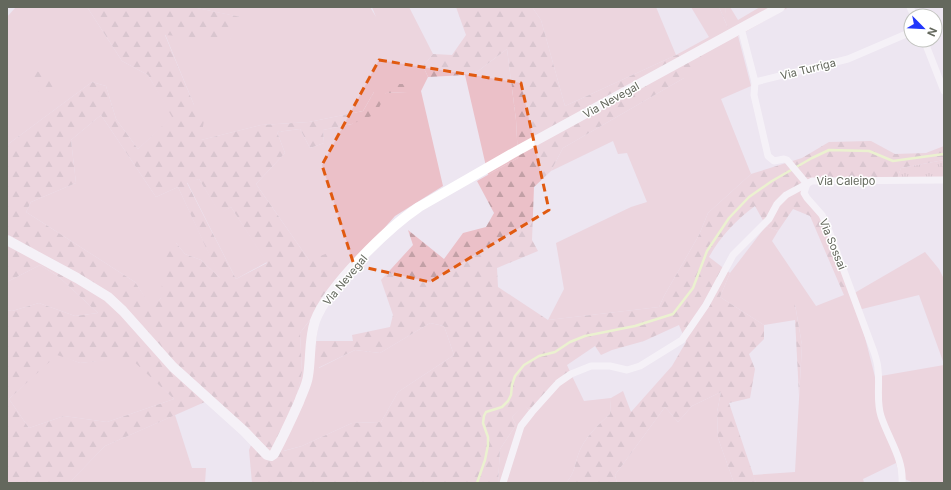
<svg xmlns="http://www.w3.org/2000/svg" width="951" height="490" viewBox="0 0 951 490" font-family="Inter,sans-serif">
<style>
.grass{fill:#ebc0c8}
.forest{fill:url(#forest-firs);fill-rule:evenodd}
.park{fill:url(#park-tufts)}
.lines{fill:none;stroke-linecap:round;stroke-linejoin:round}
.stream{stroke:#e8ffa8;stroke-width:2.5}
.street{stroke:#fff;stroke-width:7}
.secondary{stroke:#fff;stroke-width:10}
.marked{fill:none;stroke:#e15a10;stroke-width:3;stroke-dasharray:8 5;stroke-linejoin:round}
.labels{text-anchor:middle;stroke-width:3;stroke-linejoin:round;paint-order:stroke}
.street-label{font-size:11px;fill:#64685d;stroke:#fff}
</style>
<defs>
<pattern id="forest-firs" width="22" height="20" patternUnits="userSpaceOnUse"><rect width="22" height="20" fill="#ebc0c8"/><path d="M5 1l3.5 6h-7zM16 11l3.5 6h-7z" fill="#c2a0a6"/></pattern>
<pattern id="park-tufts" width="24" height="20" patternUnits="userSpaceOnUse"><rect width="24" height="20" fill="#ebc0c8"/><path d="M3 7l-1-3M5 7V3M7 7l1-3M15 17l-1-3M17 17v-4M19 17l1-3" fill="none" stroke="#c2a0a6"/></pattern>
</defs>
<rect width="100%" height="100%" fill="#ede6f1"/>
<!-- grass -->
<g class="grass">
<path d="M16,7H87L122,61L148,75L173,117L138,149L116,119L106,86L92,82L7,145V17Z"/>
<path d="M192,7H370L376,17L372,7H409L433,54L423,66L428,77L421,91L443,186L395,216L349,268L309,260L256,184L285,153L277,132L300,129L310,148L324,143L323,130L352,124L386,93L407,92H374L363,111L309,122L261,125L201,140L194,105L165,34L230,39L240,17Z"/>
<path d="M532,7H656L676,55L709,37L691,7H719L727,26L725,7H730L738,20L760,7H789L738,36L751,86L721,99L751,174L708,213L699,235L664,296L659,307L548,320L564,289L556,243L631,207L647,202L627,153L618,154L613,141L551,171L563,148L684,78L676,55L565,106L541,20Z"/>
<path d="M507,49L516,120L518,158L488,175L465,75L478,71Z"/>
<path d="M101,115L156,197L178,187L221,279L201,260L185,254L176,243L161,298L151,307L135,282L26,212L31,202L76,183L71,140Z"/>
<path d="M199,179L220,213L231,207L267,262L236,279L187,182Z"/>
<path d="M766,226L778,231L772,241L816,306L844,295H851L925,252L939,269L944,279V364L919,295L858,310L875,377L944,365V483H914L900,477L896,463L863,479L864,483H756L753,475L795,472L802,345L795,304V320L764,325L720,297L730,273Z"/>
<path d="M40,265L59,277L98,313L75,316L39,303L12,311L7,310V282Z"/>
<path d="M321,306L316,341L319,368L355,350L380,353L430,323L444,326L454,355L398,392L381,422L352,423L302,446L283,451L302,372L300,333Z"/>
<path d="M57,354L80,363L130,357L174,399L107,422L64,416L29,428L9,399Z"/>
<path d="M571,374L584,401L611,398L610,414C597,426 584,438 578,455C574,467 575,472 566,483H498L500,449L516,425L512,417L524,405L531,412Z"/>
<path d="M721,392L717,412L718,438L734,483H617L615,475L665,407L678,422L692,406Z"/>
<path d="M175,415L192,468H206L205,483H69L105,446Z"/>
</g>
<!-- forest -->
<g class="forest">
<path d="M87,7H192L241,17L230,40L165,35L194,105L205,113L201,140L261,125L309,122L363,111L374,92L390,84H408V92L386,93L376,114L352,124L323,130L324,143L310,148L300,129L277,132L285,153L256,184L309,260L331,252L349,268L300,333L302,372L284,451L302,446L352,423L381,422L398,392L454,355L444,326L430,323L380,353L355,350L318,368L316,341H353L352,335L390,327L393,315L381,280L413,245L408,230L444,259L463,233L486,227L494,213L477,181L518,158L516,120L507,49L478,71L465,75L428,77L423,66L433,54L452,55L466,35L456,7H532L541,20L565,106L676,55L704,54L684,78L563,148L551,171L534,187L532,240L538,251L497,268L498,287L548,320L659,307L664,296L699,235L708,213L751,174L802,158L829,142L871,141L895,154L926,153L944,146V160L901,168L897,179H817L808,185L802,195L818,212L825,226L851,295H844L810,216L793,209L778,231L766,226L755,206C736,220 720,237 709,257L730,273L720,297L764,325V339L749,354L755,369L750,398L729,403L756,483H734L718,438L717,412L721,392L692,406L678,422L665,407L615,475L617,483H566C575,472 574,467 578,455C584,438 597,426 610,414L611,398L623,391L631,412L672,366L686,342L679,325L644,341L612,350L601,355L595,346L567,365L571,374L532,412L524,406L512,417L516,425L500,449L498,483H252L249,450L252,443L207,401L105,446L69,483H7V310L12,311L39,303L75,316L98,313L59,277L40,265L7,282V145L92,82L106,86L116,119L138,149L172,117L148,75L122,61ZM101,115L156,197L178,187L220,278L201,260L185,254L176,243H165L161,298L151,306L135,282L26,212L31,202L76,183L71,140ZM199,179L220,214L231,207L267,263L236,279L187,183ZM57,355L80,363L130,358L174,399L107,422L64,416L29,428L9,399Z"/>
<path d="M719,7H725L728,28Z"/>
<path d="M34,70L46,75L60,89L50,96L33,89Z"/>
<path d="M794,299L802,345L799,395Z"/>
</g>
<!-- park -->
<path class="park" d="M944,160V178L897,179L901,168Z"/>
<g class="lines">
<!-- stream -->
<path class="stream" d="M477,483L485,460L488,445V437L483,423L484,416L486,412L502,407L508,401L511,395L512,385L515,376L524,365L539,356L555,352L570,342L585,336L635,326L673,314L693,288L707,251L729,218L749,197L772,181L812,158L829,150L869,151L893,161L944,154"/>
<!-- street -->
<g class="street">
<path d="M910,7L914,16"/>
<path d="M741,28L755,82L754,95L768,156L774,161L784,159L787,160L807,184"/>
<path d="M924,40L944,91"/>
<path d="M755,82L848,59L911,32"/>
<path d="M807,184L804,193L807,198L822,215L828,228L874,352C876,358 878,364 878,370C880,385 876,400 881,416C888,438 904,459 902,483"/>
<path d="M503,483L521,426L532,412L558,383L571,374L591,366H610L627,370L640,366L682,340L706,305L733,255L769,219L777,204L786,195L812,181L944,180"/>
</g>
<!-- secondary -->
<path class="secondary" d="M7,240L77,278L108,297L123,311L173,367L244,431L267,455L271,456L274,454C283,437 291,420 299,402C302,393 307,385 308,376C311,358 309,339 315,321C328,286 388,228 419,207L515,152L780,7"/>
</g>
<!-- marked area -->
<path d="M0 0H951V490H0ZM379,60L521,83L549,210L430,282L354,265L322,165Z" fill="#ede6f1" fill-opacity=".55" fill-rule="evenodd"/>
<path class="marked" d="M379,60L521,83L549,210L430,282L354,265L322,165Z"/>
<g class="labels">
<!-- street labels -->
<g class="street-label">
<text transform="translate(808 69) rotate(-14)" y="4">Via Turriga</text>
<text transform="translate(611 100) rotate(-29)" y="4">Via Nevegal</text>
<text x="846" y="185">Via Caleipo</text>
<text transform="translate(833 244) rotate(68)" y="4">Via Sossai</text>
<text transform="translate(345 280) rotate(-50)" y="4">Via Nevegal</text>
</g>
</g>
<!-- border -->
<rect width="951" height="490" fill="none" stroke="#64685d" stroke-width="16"/>
<!-- north arrow -->
<g transform="translate(923 28) rotate(114)"><circle r="19" fill="#ffffff" stroke="#c1c3be"/>
<path d="M0-3L7 15L0 10L-7 15Z" fill="#2237fb"/>
<text y="-6" font-size="11" font-weight="bold" text-anchor="middle" fill="#64685d">N</text>
</g>
</svg>
